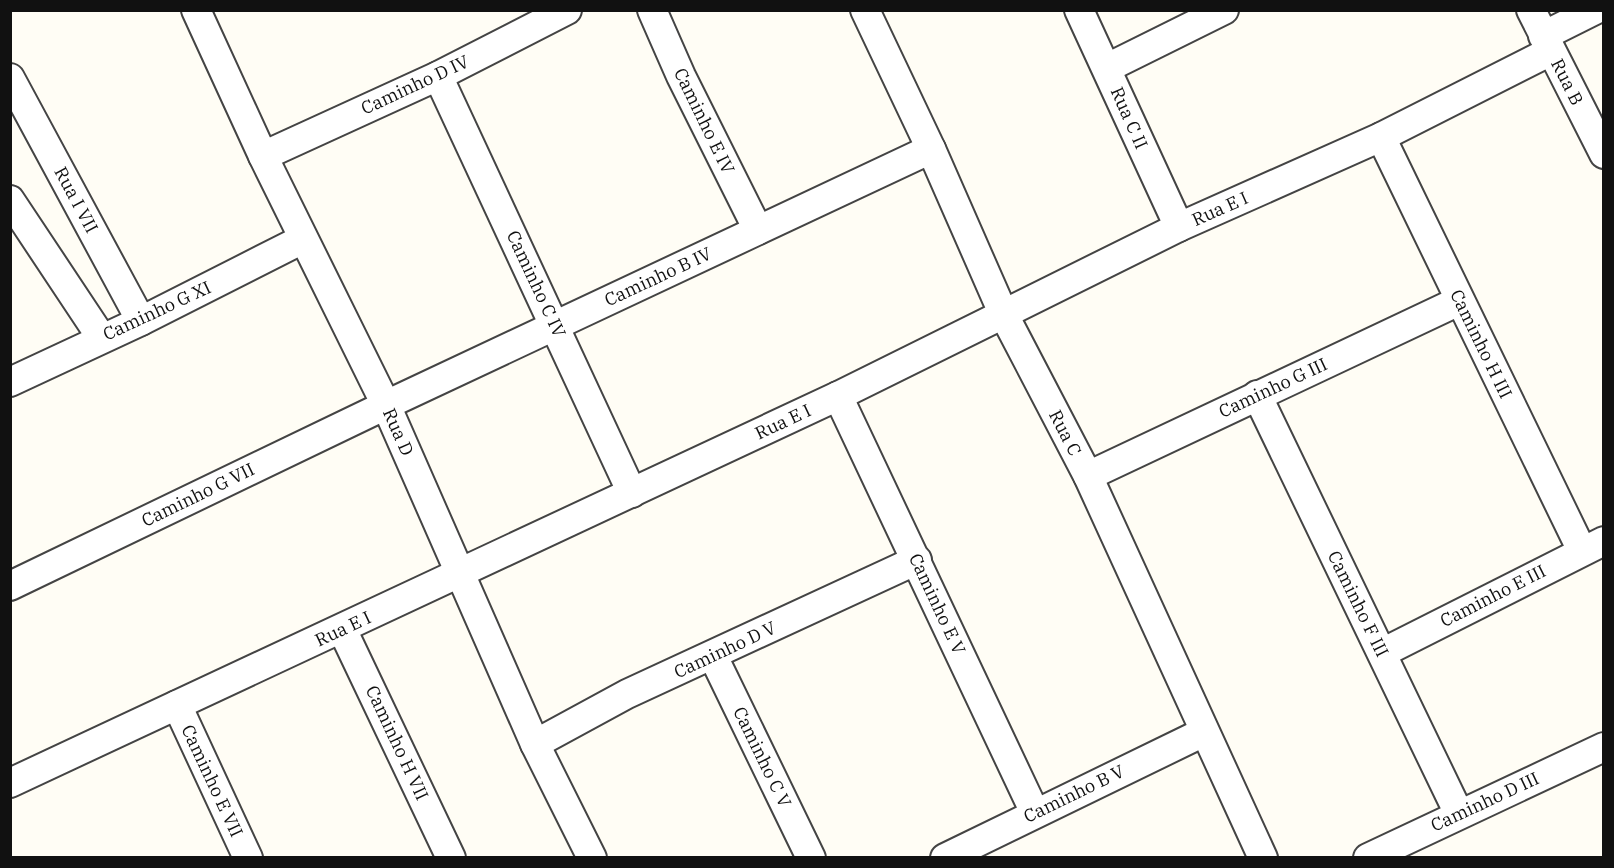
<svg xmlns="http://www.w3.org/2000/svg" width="1614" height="868" viewBox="0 0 1614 868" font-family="'IBM Plex Serif',serif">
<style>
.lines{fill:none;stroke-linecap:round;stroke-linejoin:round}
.minor-casing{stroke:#444;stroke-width:32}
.minor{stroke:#fff;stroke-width:28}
.labels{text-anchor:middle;stroke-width:6;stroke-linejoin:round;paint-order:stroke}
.street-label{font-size:18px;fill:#111;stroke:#fff}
</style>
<rect width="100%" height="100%" fill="#fffdf5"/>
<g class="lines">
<!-- minor casing -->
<g class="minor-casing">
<g id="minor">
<path d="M196,10L263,156L386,405L535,744L592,858"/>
<path d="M652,10L681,76L758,230"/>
<path d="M865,10L931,149L1003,313L1088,476L1263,858"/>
<path d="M1079,10L1179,227"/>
<path d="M1531,10L1604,154"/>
<path d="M1543,36L1595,10"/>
<path d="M1107,68L1224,10"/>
<path d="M438,76L632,493"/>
<path d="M10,78L141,321"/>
<path d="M1381,137L1582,551"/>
<path d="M263,156L438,76L567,10"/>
<path d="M10,200L101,337"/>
<path d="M10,382L141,321L303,239"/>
<path d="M1257,395L1459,814"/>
<path d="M838,396L1035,813"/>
<path d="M1088,476L1459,301"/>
<path d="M10,586L386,405L931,149"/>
<path d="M342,629L451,858"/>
<path d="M1382,653L1604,541"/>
<path d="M713,656L811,858"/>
<path d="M177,705L248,858"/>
<path d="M535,744L627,694L917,560"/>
<path d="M10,783L838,396L1179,227L1381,137L1551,51"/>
<path d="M945,858L1204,732"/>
<path d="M1368,858L1604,747"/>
</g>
</g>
<!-- minor -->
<use href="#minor" class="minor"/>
</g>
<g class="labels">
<!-- street labels -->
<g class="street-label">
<text transform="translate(1567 82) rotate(63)" y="6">Rua B</text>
<text transform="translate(415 85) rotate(-25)" y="6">Caminho D IV</text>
<text transform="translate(1129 118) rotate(66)" y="6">Rua C II</text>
<text transform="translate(704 121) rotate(64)" y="6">Caminho E IV</text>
<text transform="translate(76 200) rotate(62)" y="6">Rua I VII</text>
<text transform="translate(1220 209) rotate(-24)" y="6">Rua E I</text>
<text transform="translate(658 277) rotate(-25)" y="6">Caminho B IV</text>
<text transform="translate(536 284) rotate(65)" y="6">Caminho C IV</text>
<text transform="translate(157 311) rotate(-25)" y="6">Caminho G XI</text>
<text transform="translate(1481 344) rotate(64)" y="6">Caminho H III</text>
<text transform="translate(1273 388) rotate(-25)" y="6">Caminho G III</text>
<text transform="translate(783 422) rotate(-25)" y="6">Rua E I</text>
<text transform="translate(398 432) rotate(66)" y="6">Rua D</text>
<text transform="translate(1065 433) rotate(63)" y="6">Rua C</text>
<text transform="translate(198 495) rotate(-26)" y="6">Caminho G VII</text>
<text transform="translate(1493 596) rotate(-27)" y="6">Caminho E III</text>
<text transform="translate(937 604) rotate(65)" y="6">Caminho E V</text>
<text transform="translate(1358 604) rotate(64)" y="6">Caminho F III</text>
<text transform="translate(343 629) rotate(-25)" y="6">Rua E I</text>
<text transform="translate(725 650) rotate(-25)" y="6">Caminho D V</text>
<text transform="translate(397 743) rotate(65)" y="6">Caminho H VII</text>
<text transform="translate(762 757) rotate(64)" y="6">Caminho C V</text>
<text transform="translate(212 781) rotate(65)" y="6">Caminho E VII</text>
<text transform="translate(1074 794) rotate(-26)" y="6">Caminho B V</text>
<text transform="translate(1485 802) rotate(-25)" y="6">Caminho D III</text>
</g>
</g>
<!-- border -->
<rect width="1614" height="868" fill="none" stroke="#111111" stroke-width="24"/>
</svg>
